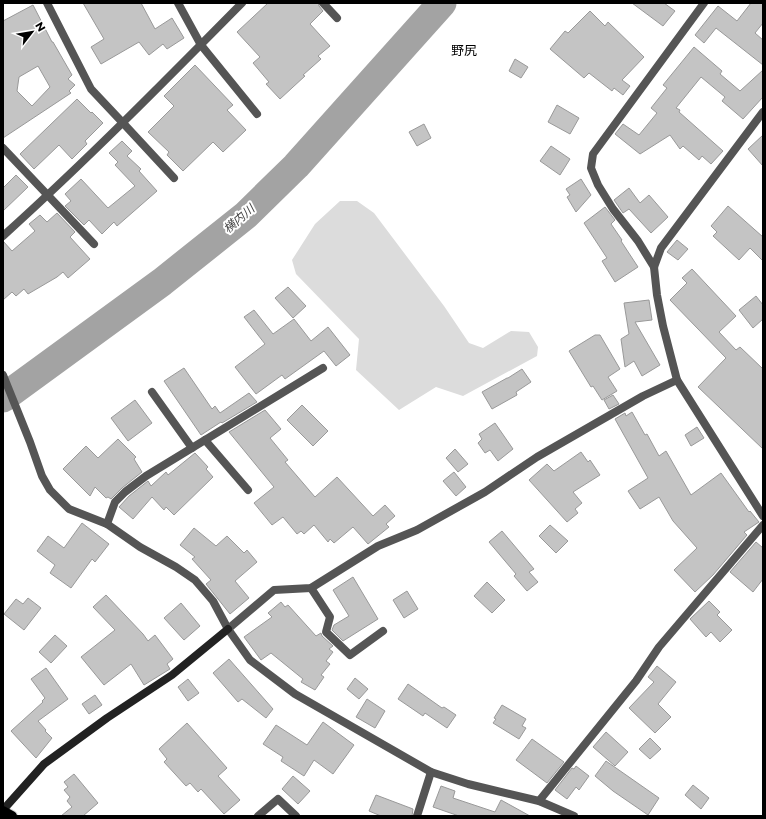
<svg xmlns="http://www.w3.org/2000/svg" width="766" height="819" viewBox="0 0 766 819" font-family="Montserrat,'Noto Sans JP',sans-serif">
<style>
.green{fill:#dcdcdc}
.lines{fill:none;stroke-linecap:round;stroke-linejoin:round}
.river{stroke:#a3a3a3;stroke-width:29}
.building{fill:#c4c4c4;stroke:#999;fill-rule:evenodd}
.primary-casing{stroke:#dbdbdb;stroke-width:12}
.lane{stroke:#555;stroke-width:8}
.street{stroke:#555;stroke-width:8}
.secondary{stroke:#222;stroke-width:8}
.primary{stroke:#000;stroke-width:10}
.labels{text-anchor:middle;stroke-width:4;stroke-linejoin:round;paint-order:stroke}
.water-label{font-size:12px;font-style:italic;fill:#444;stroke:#fff}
.quarter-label{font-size:13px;fill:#000;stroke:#fff}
</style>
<rect width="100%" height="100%" fill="#fff"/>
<!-- green -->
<path class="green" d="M340,201H357L374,213L444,306L469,343L483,348L511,331L529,332L538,347L537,356L463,396L436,387L399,410L356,370L359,339L296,274L292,260L315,224Z"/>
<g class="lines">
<!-- river -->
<path class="river" d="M3,398L162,282L246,215L296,166L442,3"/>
</g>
<!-- building -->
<g class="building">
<path d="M83,3H141L155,29L172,18L184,38L167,49L163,44L149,55L139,42L101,64L91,47L104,39Z"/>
<path d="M268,3H318L319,6L323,11L310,24L330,46L318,56L321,59L303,75L305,76L280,99L266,84L269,82L253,63L260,57L237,32Z"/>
<path d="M632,3H664L675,11L663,26Z"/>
<path d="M751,3H763V23L755,33L763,40V65L716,28L704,43L695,35L718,6L737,21Z"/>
<path d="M33,5L52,42H53L72,75L68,79L75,85L69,91L71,93L3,138V21ZM38,66L50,87L32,106L17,91L19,77Z"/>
<path d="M590,11L605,26L608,22L644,57L622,80L630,86L623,95L614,88L612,91L589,73L584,78L550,49L565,31L568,33Z"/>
<path d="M694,47L722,71L720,74L740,91L763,70V97L743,119L722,101L725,97L701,77L676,108L680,110L679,112L723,151L711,164L702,156L699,160L683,146L680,149L670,135L640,154L615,134L623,124L639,135L657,113L651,108L667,88L663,85Z"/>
<path d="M515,59L528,67L521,78L509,71Z"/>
<path d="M195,65L233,105L227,110L246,130L223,152L213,142L183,171L167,155L169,152L148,132L174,106L164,96Z"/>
<path d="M77,99L91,113L92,112L103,123L85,141L87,144L72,159L59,145L34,169L20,154Z"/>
<path d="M557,105L579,118L570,134L548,122Z"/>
<path d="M424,124L431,138L417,146L409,132Z"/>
<path d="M763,135V166L748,149Z"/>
<path d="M122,141L132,151L127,156L141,169L139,171L157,191L117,226L114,222L102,234L89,220L84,225L65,206L71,201L65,194L81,179L108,208L135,186L115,165L118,162L109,153Z"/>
<path d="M551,146L570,159L560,175L540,161Z"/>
<path d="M16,175L28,187L3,211V188Z"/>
<path d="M581,179L591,195L576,212L567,197L570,195L566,189Z"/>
<path d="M629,188L640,203L649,195L668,217L651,233L629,209L623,213L614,200Z"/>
<path d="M728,206L763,237V261L750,248L739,260L713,236L717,232L711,226Z"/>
<path d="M605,207L615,220L611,224L622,240L621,241L638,267L615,282L602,261L607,258L584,223Z"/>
<path d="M57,213L75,232L70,237L90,259L68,278L63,272L57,277L28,294L24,289L16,296L12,292L3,300V241L12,251L35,231L29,224L40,215L47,222Z"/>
<path d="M677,240L688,249L678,260L667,252Z"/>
<path d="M692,269L736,316L719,332L736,350L740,347L763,369V449L698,387L726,358L670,300L687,283L682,278Z"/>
<path d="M288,287L306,306L293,318L275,298Z"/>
<path d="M756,296L763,305V319L753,328L739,310Z"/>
<path d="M649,300L652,320L635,322L660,365L642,376L634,361L625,367L621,339L629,334L624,303Z"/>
<path d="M254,310L273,334L294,319L311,341L328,327L350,355L336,366L324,351L285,379L282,375L256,394L235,367L265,344L244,317Z"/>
<path d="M595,335H600L620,369L608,377L617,391L602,400L593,386L591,387L569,351Z"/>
<path d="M184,368L212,409L215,406L220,413L249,393L257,402L222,423L221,422L201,435L164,381Z"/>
<path d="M522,369L531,382L516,392L517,395L492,409L482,392L507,378H508Z"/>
<path d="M613,395L619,404L609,409L604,400Z"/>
<path d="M135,400L152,423L128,441L111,418Z"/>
<path d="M302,405L328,431L313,446L287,420Z"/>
<path d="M265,410L281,429L270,438L288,460L285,462L315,497L337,477L373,516L385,505L395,516L386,524L389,527L368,544L353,527L334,543L330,539L328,542L314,525L304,534L301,531L297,534L283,517L272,525L254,503L274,487L229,432Z"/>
<path d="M632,412L645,435L647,434L659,456L666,451L691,495L721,473L749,512L750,511L759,522L744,532L747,535L713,575L695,592L674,570L697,548L673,521L659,497L640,509L628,491L648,478L615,419L625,413L626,416Z"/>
<path d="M495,423L513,449L498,461L490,450L485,453L478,443L482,439L479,434Z"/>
<path d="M697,427L704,438L691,446L685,435Z"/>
<path d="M118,439L136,457L134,459L142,472L122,488L111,499L108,497L106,498L95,487L90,496L63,469L86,446L98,458Z"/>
<path d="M455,449L468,464L458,472L446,458Z"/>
<path d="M581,452L588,462L590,460L600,475L573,492L582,503L575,509L578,513L567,522L529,480L547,464L554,471Z"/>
<path d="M195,453L208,467L206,469L213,477L174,515L166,507L164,510L152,497L133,519L119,507L129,496L148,481L151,486L166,472L168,475Z"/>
<path d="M454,472L466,487L456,496L443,481Z"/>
<path d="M82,523L109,544L95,562L92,559L71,588L50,573L55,565L37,551L48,536L64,548Z"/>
<path d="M550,525L568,541L556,553L539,536Z"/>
<path d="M194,528L216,546L227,536L244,553L247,550L257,562L235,581L249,598L230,614L206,584L211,580L192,559L195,557L180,545Z"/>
<path d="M502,531L534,569L529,572L538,582L527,591L514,576L516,574L489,542Z"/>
<path d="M756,542L763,548V579L753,592L730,572Z"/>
<path d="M353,577L378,619L343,641L332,630L334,625L349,616L333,590Z"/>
<path d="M487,582L505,600L492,613L474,596Z"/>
<path d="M407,591L418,609L404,618L393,600Z"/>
<path d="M106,595L143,634L148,641L155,635L173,659L167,664L170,669L144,685L131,664L104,685L81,657L115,630L93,607Z"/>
<path d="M28,598L41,608L24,630L4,614L16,599L23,604Z"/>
<path d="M709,601L720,612L717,615L732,630L720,642L711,632L706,637L690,619Z"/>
<path d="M281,602L285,607L288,605L316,636L321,633L322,636L333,646L329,649L333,652L326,661L330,664L321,675L324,677L315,690L301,682L303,679L271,653L261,660L244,637L272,617L268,613Z"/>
<path d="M181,603L200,626L184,640L164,618Z"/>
<path d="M55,635L67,646L51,663L39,652Z"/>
<path d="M229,659L273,709L266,718L242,699L238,702L213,673Z"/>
<path d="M657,666L676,682L658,704L671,717L655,733L629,708L654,682L648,677Z"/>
<path d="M46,668L68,699L38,721L46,730L45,731L52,738L36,758L11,731L43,702L42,701L45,698L31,679Z"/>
<path d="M355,678L368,689L359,699L347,689Z"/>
<path d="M188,679L199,693L188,701L178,687Z"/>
<path d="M408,684L442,708L444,707L456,715L447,728L425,713L423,716L398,699Z"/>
<path d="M95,695L102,705L89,714L82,704Z"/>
<path d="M367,699L385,711L375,728L356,717Z"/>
<path d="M502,705L526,719L522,726L526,728L519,739L493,723L496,719L494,718Z"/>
<path d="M323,722L354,745L333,774L314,760L304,776L281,761L283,757L263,744L276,725L307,745Z"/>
<path d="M187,723L227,768L218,776L240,800L224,814L201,789L198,792L190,783L186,786L164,762L167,759L159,749Z"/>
<path d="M606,732L628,752L615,766L593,747Z"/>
<path d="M650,738L661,749L650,759L639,749Z"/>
<path d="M532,739L564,762L547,783L516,760Z"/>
<path d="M606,761L659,798L648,815L613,791L595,776Z"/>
<path d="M576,766L589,776L579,790L576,787L567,799L555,790L572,768L574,769Z"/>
<path d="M74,774L98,803L83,816H61L72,807L67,801L70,797L64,790L68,787L64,782Z"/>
<path d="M293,776L310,791L298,804L282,789Z"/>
<path d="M693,785L709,798L701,809L685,795Z"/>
<path d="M441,786L455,791L453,798L495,812L501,800L530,816H459L433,807Z"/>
<path d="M376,795L413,809L412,816H381L369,811Z"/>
</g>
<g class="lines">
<!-- primary casing -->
<g class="primary-casing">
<path id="primary" d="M3,811L12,816"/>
</g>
<!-- lane -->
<g class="lane">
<path d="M123,123L174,178"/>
<path d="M152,392L192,448"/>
<path d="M205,440L248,490"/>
<path d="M311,588L330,617L326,632L350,655L383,631"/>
<path d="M539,801L636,681L659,647L763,525"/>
<path d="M258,816L278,799L296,816"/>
</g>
<!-- street -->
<g class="street">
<path d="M47,3L91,89L123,123"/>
<path d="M178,3L201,45L257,114"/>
<path d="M323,3L337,18"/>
<path d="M763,112L661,248L654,267L657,295L663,326L677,380L763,516"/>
<path d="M3,148L94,244"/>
<path d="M3,236C86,161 164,82 242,3"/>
<path d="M654,267L638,241L613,209L598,185L591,168L593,154L704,3"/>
<path d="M3,375L30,442L42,476L50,490L69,509L107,524L140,547L176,567L195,580L213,601L228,629L250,660L295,694L431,772L468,784L539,801L574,816"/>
<path d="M107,524L115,502L125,492L146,476L323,368"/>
<path d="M228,629L274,590L311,588L378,546L417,530L485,492L537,457L643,396L677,380"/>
<path d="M417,816L431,772"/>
</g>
<!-- secondary -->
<path class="secondary" d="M3,810L44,764L107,718L172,675L228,629"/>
<!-- primary -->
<use href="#primary" class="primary"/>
</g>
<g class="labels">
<!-- water labels -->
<g class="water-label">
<text transform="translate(239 219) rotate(-41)" y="4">横内川</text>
</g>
<!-- quarter labels -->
<g class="quarter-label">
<text x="464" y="55">野尻</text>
</g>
</g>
<!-- border -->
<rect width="766" height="819" fill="none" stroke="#000000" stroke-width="8"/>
<!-- north arrow -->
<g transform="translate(32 32) rotate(59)" stroke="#ffffff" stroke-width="3" paint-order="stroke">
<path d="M0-3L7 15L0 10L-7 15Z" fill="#000000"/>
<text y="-6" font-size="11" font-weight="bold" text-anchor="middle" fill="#000000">N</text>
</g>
</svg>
